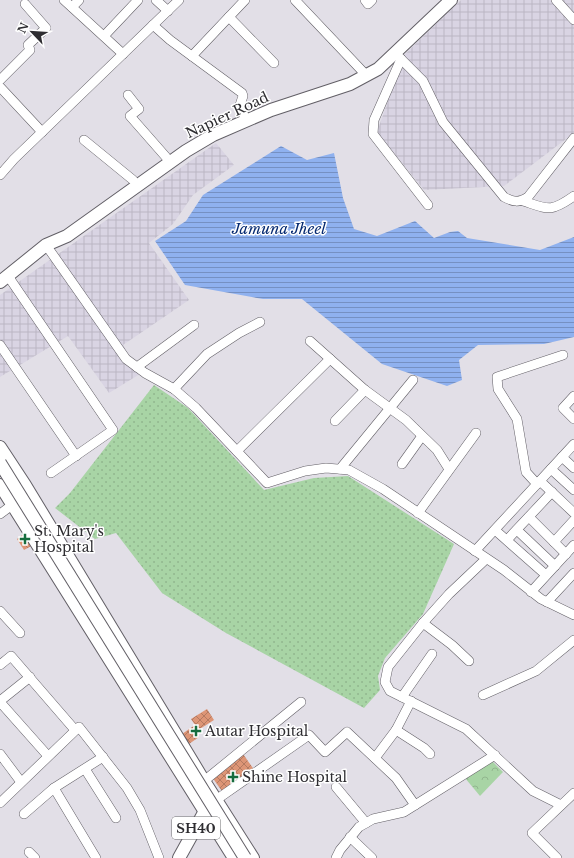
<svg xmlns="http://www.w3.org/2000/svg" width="574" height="858" viewBox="0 0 574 858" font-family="'Libre Baskerville',serif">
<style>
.industrial{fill:url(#industrial-grid)}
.grass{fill:url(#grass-dots)}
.park{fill:url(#park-crowns)}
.water{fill:url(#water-rules)}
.building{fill:url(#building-cross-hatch)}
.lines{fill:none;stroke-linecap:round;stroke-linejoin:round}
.minor-casing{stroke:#625f66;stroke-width:10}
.major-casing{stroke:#625f66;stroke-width:14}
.minor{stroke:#fff;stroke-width:9}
.major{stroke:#fff;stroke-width:12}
.major-bridge-casing{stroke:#625f66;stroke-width:14;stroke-linecap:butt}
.major-bridge{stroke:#fff;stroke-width:12}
.poi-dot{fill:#176c3e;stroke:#fff;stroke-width:1.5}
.labels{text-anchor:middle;stroke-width:3;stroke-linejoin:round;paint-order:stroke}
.shield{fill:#fff;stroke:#6d6c6f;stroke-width:1}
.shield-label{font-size:13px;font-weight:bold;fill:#2e2d31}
.street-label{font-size:14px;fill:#2e2d31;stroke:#fff}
.poi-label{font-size:14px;fill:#2e2d31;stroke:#fff;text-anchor:start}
.water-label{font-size:15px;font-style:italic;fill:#072b71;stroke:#fff}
</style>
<defs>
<pattern id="industrial-grid" width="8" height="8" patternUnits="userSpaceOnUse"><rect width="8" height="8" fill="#d9d4e3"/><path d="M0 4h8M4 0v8" fill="none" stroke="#bbb6c3"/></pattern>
<pattern id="grass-dots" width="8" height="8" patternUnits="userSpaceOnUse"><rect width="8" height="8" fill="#a8d4a5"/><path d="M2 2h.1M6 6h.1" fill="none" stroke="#91b68e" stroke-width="1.8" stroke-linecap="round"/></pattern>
<pattern id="park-crowns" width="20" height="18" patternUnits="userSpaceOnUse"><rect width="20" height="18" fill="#a8d4a5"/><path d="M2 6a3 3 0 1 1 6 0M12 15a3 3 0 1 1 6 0" fill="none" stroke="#91b68e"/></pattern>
<pattern id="water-rules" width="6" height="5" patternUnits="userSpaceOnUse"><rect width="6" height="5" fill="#8fb1ef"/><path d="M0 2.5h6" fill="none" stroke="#7590c2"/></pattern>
<pattern id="building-cross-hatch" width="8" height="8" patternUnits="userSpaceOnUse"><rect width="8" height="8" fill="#dd9576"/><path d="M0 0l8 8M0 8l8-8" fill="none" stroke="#b47a61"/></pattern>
</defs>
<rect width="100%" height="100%" fill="#e2dfe7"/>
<!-- industrial -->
<g class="industrial">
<path d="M461,0H574V133L504,186L424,190L377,132L404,55Z"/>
<path d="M216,143L234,165L193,195L173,224L149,243L189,300L123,345L140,374L109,393L68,336L0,377V295Z"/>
</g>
<!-- grass -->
<path class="grass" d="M154,385L188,408L264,490L314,478L348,476L454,544L423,614L385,658L378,676L380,690L364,708L226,633L162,593L116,533L95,539L55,508L70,493Z"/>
<!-- park -->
<path class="park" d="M492,761L503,772L480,796L465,778Z"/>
<!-- water -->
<path class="water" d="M281,146L307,160L334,153L343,198L354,229L377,236L415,221L434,238L450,232L458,231L467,238L540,250L574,237V337L544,344L478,345L459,360L462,380L447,386L382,364L302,299H263L185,285L155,241L186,221L203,195Z"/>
<!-- building -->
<g class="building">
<path d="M25,533L33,545L24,550L17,539Z"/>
<path d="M207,709L214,720L195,732L199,737L189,744L182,734L195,725L191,719Z"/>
<path d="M243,754L255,771L224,794L212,777Z"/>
</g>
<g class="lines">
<!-- minor casing -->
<g class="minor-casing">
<g id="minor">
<path d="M64,0L123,54"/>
<path d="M156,0L168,11"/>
<path d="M295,0L366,75"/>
<path d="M365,0L368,4L372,0"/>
<path d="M556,0L574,20"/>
<path d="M72,7L79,0"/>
<path d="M229,17L274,63"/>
<path d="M153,25L170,40L242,93L243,96L240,105L246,121"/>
<path d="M104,36L138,0"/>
<path d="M395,53L423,81L443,122L504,197C513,202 519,203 528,197L574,138"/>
<path d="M192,56L245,0"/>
<path d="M401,59L374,120L373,134L428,205"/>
<path d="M0,80L30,50L28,45L46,28L25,4"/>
<path d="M0,87L42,132"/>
<path d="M128,95L139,109L130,116L166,157"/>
<path d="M84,140L133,180"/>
<path d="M0,175L14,159L179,0"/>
<path d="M523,201C548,209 550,213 574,196"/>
<path d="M46,245L126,359L145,373L174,389L196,408L267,483L305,471L326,468L349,470L383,489L504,570L541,599L574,615"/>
<path d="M8,276L113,430L51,473"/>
<path d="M310,341L365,390L406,420L437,450L449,469"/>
<path d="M0,345L76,456"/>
<path d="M137,367L194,325"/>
<path d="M174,389L207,354L239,333L260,322"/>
<path d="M574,396L563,408L574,419"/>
<path d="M335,421L365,390"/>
<path d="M237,451L330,359"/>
<path d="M562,457L574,468"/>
<path d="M402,464L422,436"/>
<path d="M340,469L413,380"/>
<path d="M551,469L574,490"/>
<path d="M540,481L574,513"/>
<path d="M537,484L526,472L517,419L498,389L497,377L563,355"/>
<path d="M418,513L476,433"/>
<path d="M0,514L12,505"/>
<path d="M529,517L566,554"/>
<path d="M495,530L546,575"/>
<path d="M517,530L555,566"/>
<path d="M507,540L552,492"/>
<path d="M554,542L574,520"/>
<path d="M475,551L574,444"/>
<path d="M486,559L449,594L423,623L388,667L385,682L390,691L466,729L533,791L561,805"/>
<path d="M531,592L574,545"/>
<path d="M547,602L574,573"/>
<path d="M0,611L20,633"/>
<path d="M423,623L452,645L469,661"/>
<path d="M0,665L11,656L75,730"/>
<path d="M483,695L536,671L574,640"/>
<path d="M402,697L432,654"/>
<path d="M0,701L30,677"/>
<path d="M0,702L48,756"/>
<path d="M396,730L424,748L430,754"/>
<path d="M0,754L21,782"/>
<path d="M375,758L396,730L411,701"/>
<path d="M85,769L116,818"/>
<path d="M204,781L301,702"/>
<path d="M336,787L366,823"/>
<path d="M54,788L96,858"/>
<path d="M216,800L309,735L325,752L347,732L396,778L415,805"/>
<path d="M0,803L79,727L127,788L140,810L159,858"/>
<path d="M24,814L54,788L103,757"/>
<path d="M350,837L372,858"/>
<path d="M29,852L35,858"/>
<path d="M336,858L340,850L359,827L373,819L404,812L495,755"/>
<path d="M557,858L532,833L574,793"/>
</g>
</g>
<!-- major casing -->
<g class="major-casing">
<g id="major">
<path d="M0,282L46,245L67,236L186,151L213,135L271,110L350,84L378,69L451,0"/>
<path d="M0,447L25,485L204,781L253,858"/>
<path d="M0,485L234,858"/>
<path d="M179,858L205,811L209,807"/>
</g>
</g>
<!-- minor -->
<use href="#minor" class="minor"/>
<!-- major -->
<use href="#major" class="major"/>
<!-- major-bridge casing -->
<g class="major-bridge-casing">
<path id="major-bridge" d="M0,463L245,858"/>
</g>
<!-- major-bridge -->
<use href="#major-bridge" class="major-bridge"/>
</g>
<!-- markers -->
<g class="poi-dot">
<path d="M23 533h4v4h4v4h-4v4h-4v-4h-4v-4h4z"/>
<path d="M194 725h4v4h4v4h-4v4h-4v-4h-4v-4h4z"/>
<path d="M231 771h4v4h4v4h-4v4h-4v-4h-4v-4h4z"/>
</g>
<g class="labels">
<!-- shield labels -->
<rect class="shield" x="172" y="817" width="48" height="22" rx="3"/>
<g class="shield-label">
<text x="196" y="833">SH40</text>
</g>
<!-- street labels -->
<g class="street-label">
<text transform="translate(227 115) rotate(-25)" y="5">Napier Road</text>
</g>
<!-- poi labels -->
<g class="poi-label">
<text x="34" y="536">St. Mary's<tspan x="34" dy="16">Hospital</tspan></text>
<text x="205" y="736">Autar Hospital</text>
<text x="242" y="782">Shine Hospital</text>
</g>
<!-- water labels -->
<g class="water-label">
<text x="279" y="234">Jamuna Jheel</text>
</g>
</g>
<!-- north arrow -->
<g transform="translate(32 32) rotate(295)" stroke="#ffffff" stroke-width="3" paint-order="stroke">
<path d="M0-3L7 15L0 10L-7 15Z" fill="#2e2d31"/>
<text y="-6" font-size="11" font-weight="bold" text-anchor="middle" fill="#2e2d31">N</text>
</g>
</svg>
